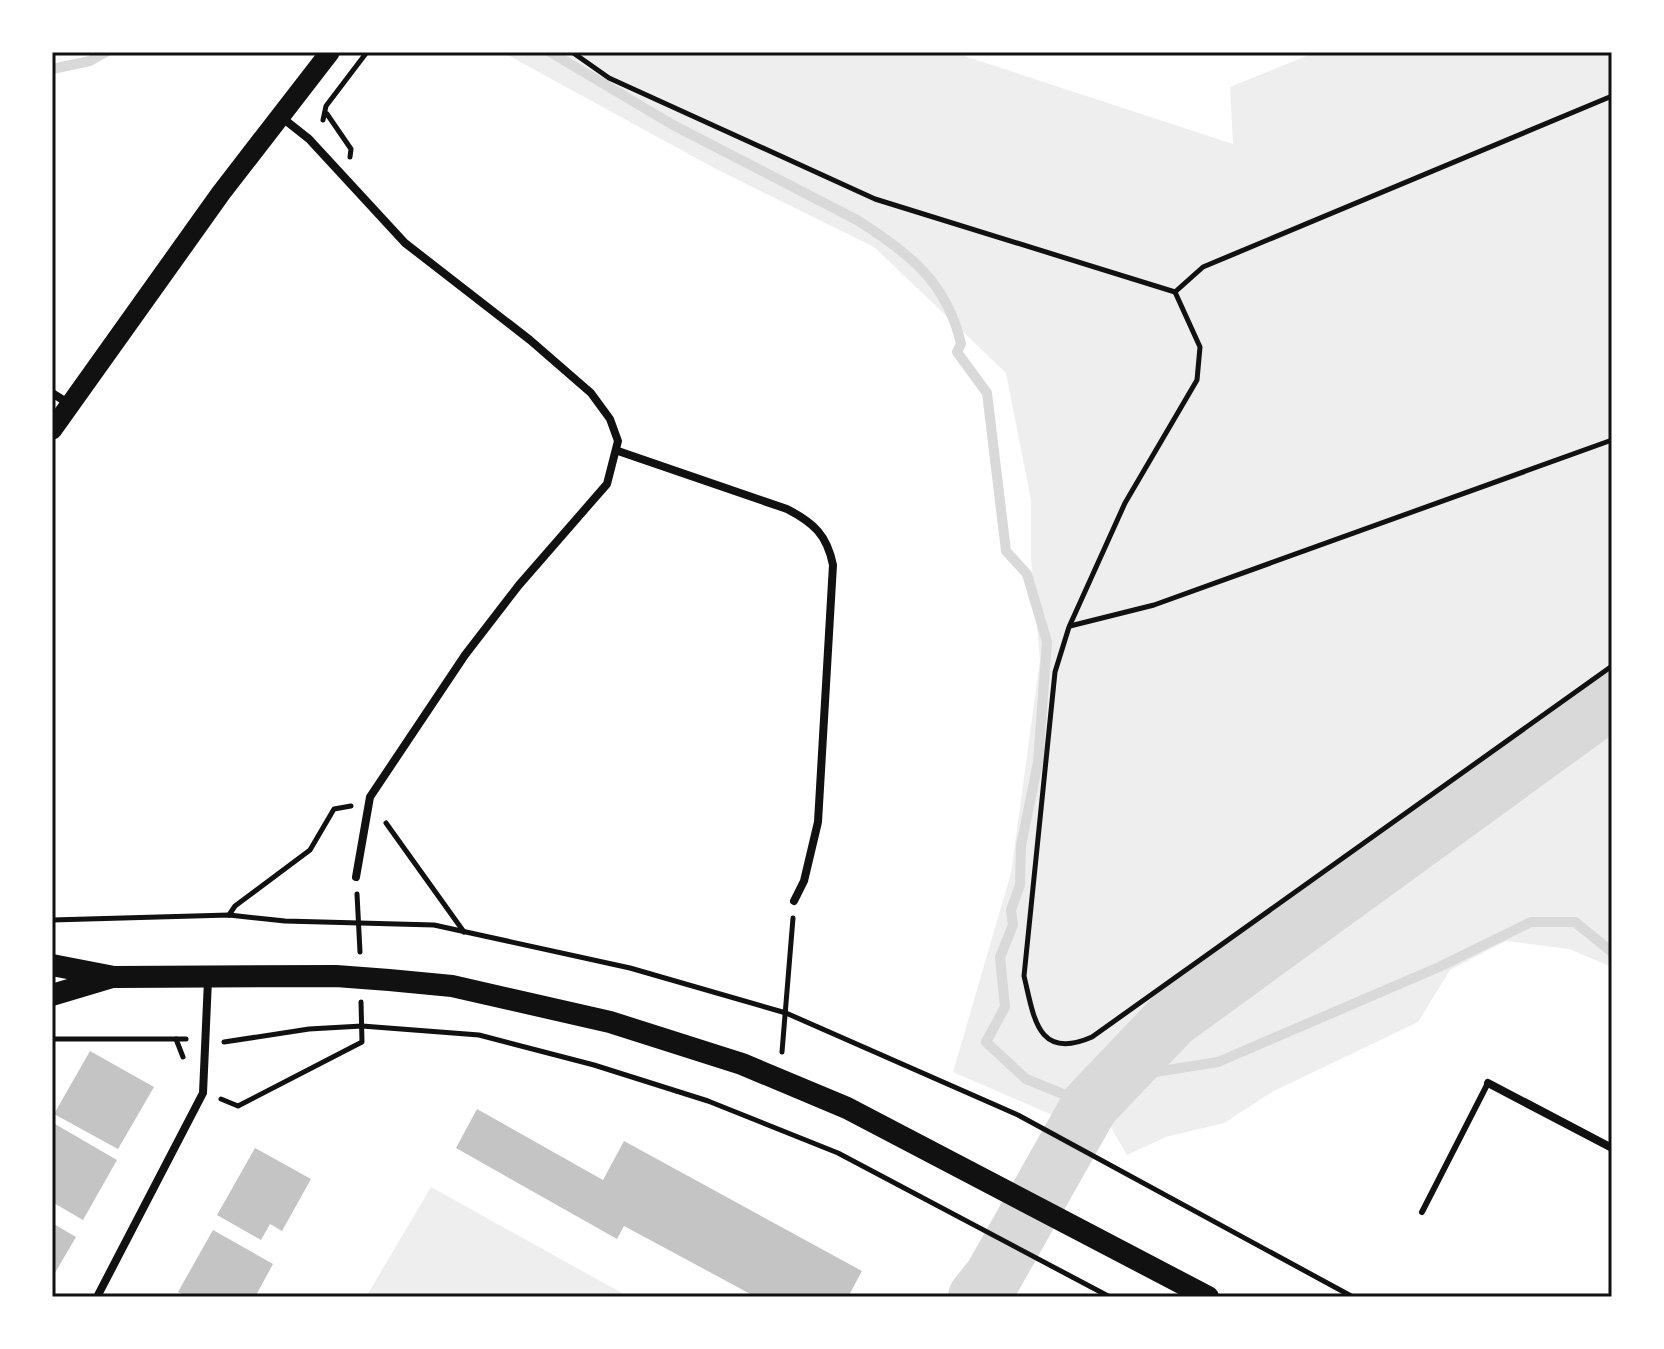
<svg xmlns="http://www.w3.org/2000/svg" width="1664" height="1349" viewBox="0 0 1664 1349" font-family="Figtree,sans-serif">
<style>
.green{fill:#eee}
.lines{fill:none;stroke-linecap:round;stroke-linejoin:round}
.stream{stroke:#d9d9d9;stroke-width:10}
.river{stroke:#d9d9d9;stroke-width:58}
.building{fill:#c4c4c4}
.path{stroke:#111;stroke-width:5}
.service{stroke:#111;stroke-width:6}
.minor{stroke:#111;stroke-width:8}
.primary{stroke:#111;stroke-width:20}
.trunk{stroke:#111;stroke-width:22}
.neatline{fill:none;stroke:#111;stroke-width:3}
</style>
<rect width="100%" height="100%" fill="#fff"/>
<!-- green -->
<g class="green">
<path d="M502,52H952L1233,144L1230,87L1316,52H1612V681L1287,911L1163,1006L1379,889L1612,723V967L1569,949L1506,941L1450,970L1418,1022L1272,1092L1224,1123L1166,1137L1127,1155L1086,1085L1057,1117L953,1072L1011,873L1040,660L1031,558V500L1006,373L874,247L714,168Z"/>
<path d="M431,1187L629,1297H366Z"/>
</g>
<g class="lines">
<!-- stream -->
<g class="stream">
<path d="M550,52L673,125L857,220C909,253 947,282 961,344L957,352L987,393L1006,551L1027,574L1047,642L1038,762L1021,846L1020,885L1011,910L1013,925L1000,957L1005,1007L986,1042L1026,1079L1090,1105"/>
<path d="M52,69L90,61L106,52"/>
<path d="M1127,1066L1155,1072L1218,1062L1439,967L1531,922H1575L1612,952"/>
</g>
<!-- river -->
<path class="river" d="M977,1297L993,1277L1090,1105L1172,1019L1612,699"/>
</g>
<!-- building -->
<g class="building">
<path d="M90,1051L154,1087L118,1149L54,1114Z"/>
<path d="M477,1109L603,1180L624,1141L862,1271L848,1297H756L624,1226L617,1239L456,1148Z"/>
<path d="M55,1124L117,1160L83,1220L52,1202V1130Z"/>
<path d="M255,1148L311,1179L282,1231L270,1224L261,1240L217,1215Z"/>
<path d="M52,1223L76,1237L52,1278Z"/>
<path d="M213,1230L273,1264L255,1297H188L178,1292Z"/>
</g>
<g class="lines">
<!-- path -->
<g class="path">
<path d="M572,52L609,78L875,199L1175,292L1200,347L1197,380L1125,503L1069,627L1055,672L1024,976C1034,1017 1037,1061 1092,1037L1612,666"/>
<path d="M327,114L351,149L350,157"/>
<path d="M323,120L326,106L367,52"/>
<path d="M1175,292L1203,267L1612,96"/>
<path d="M1070,626L1154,605L1612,440"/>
<path d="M386,823L464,932"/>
<path d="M357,894L360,952"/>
<path d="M229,915L235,906L310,850L334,809L351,806"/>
<path d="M52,920L229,915L285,921L434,925L630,968L786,1013L1018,1115L1353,1297"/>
<path d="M52,1039H186"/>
<path d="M176,1039L183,1057"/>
<path d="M224,1042L309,1029L362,1026L479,1035L594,1065L708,1101L838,1153L1110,1297"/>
<path d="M782,1052L793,918"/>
<path d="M221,1099L238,1106L362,1042L361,1002"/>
</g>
<!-- service -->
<path class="service" d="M1422,1212L1488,1083"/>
<!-- minor -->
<g class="minor">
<path d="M280,116L309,139L405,243L530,340L591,393L610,419L618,441L607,484L519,585L465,655L370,797L356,877"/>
<path d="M52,393L68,403"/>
<path d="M618,451L787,509C814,523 827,535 833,565L818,822L804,881L794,901"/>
<path d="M1488,1083L1612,1148"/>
<path d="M97,1297L203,1093L208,980"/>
</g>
<!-- primary -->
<path class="primary" d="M52,430L221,193L330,52"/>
<!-- trunk -->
<g class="trunk">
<path d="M52,965L114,977L336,976L389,980L452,986L610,1022L742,1064L847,1108L1208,1297"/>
<path d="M52,995L109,978"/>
</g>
</g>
<!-- border -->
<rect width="1664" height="1349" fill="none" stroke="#ffffff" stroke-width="108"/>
<rect x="54" y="54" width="1556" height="1241" class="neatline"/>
</svg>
